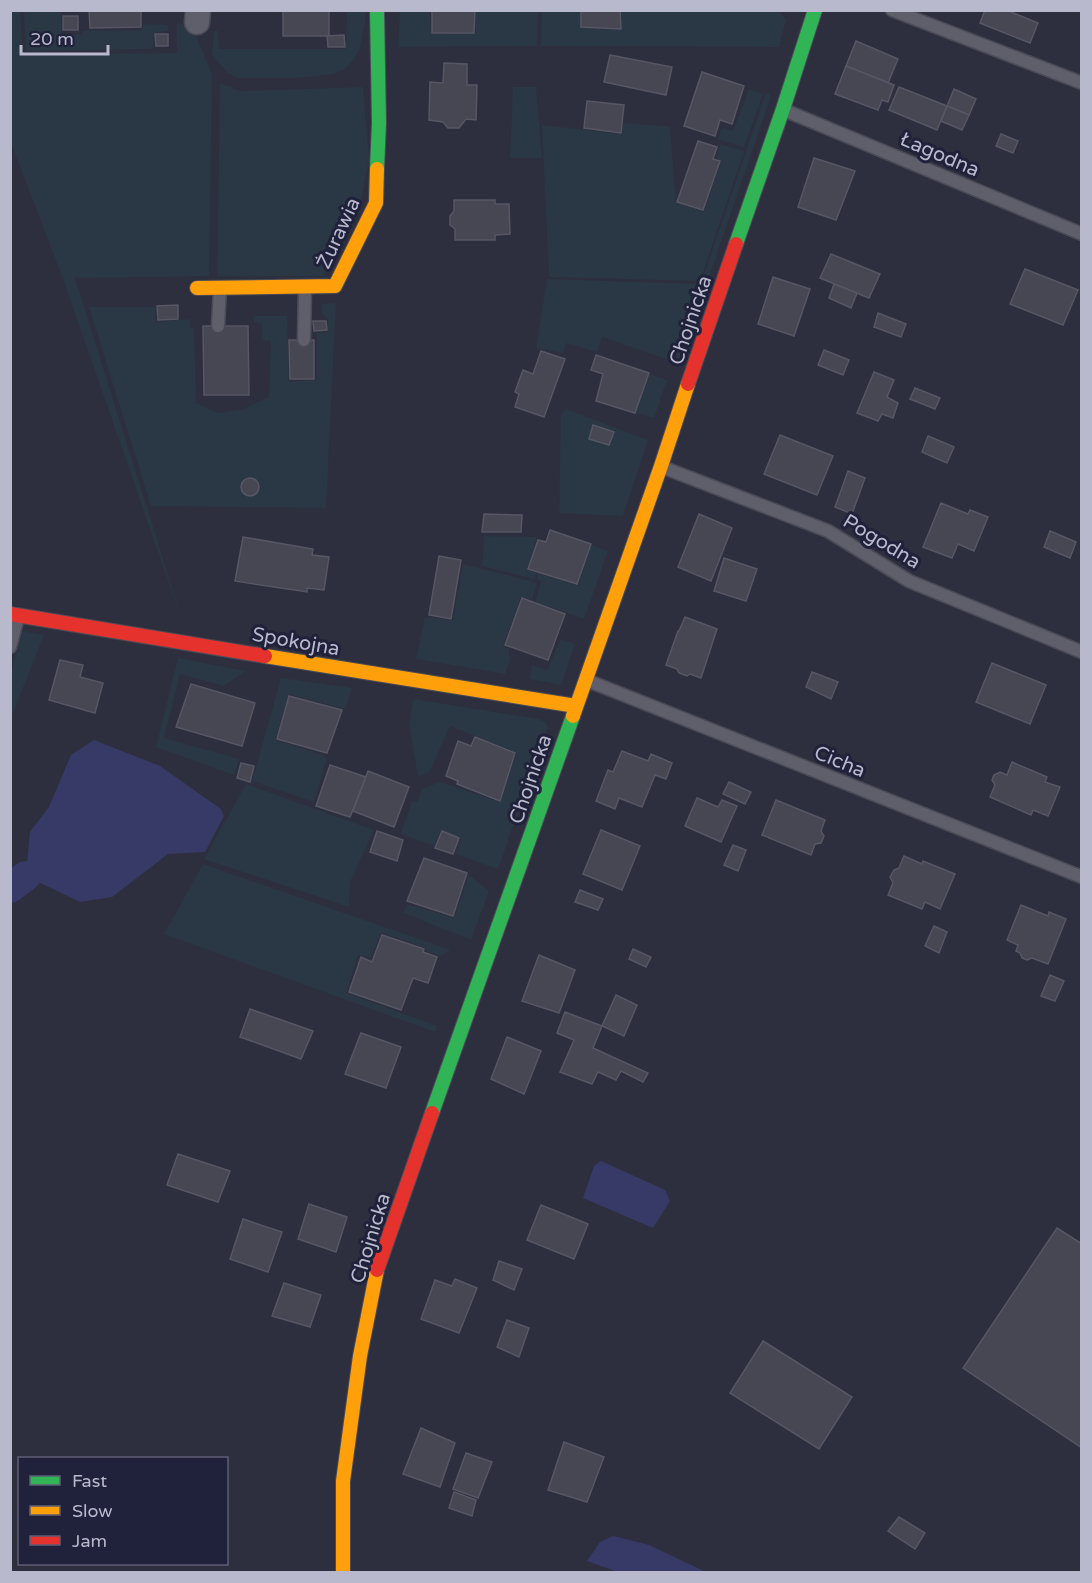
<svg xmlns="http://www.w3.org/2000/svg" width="1092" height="1583" viewBox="0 0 1092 1583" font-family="'Varela Round',sans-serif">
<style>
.green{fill:#2a3744}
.water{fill:#373a66}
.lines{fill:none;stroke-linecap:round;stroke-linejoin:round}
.canal{stroke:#373a66;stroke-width:30}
.building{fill:#464753;stroke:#565665;stroke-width:1.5}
.lane-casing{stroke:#4a4b57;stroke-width:15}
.street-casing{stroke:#4a4b57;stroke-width:27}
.fast-casing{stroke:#4a4b57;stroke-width:16}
.slow-casing{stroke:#4a4b57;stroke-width:16}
.jam-casing{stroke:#4a4b57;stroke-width:16}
.lane{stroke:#5e5f6b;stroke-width:12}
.street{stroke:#5e5f6b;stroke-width:24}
.fast{stroke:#30b455;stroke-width:14}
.slow{stroke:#ff9f0a;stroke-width:14}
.jam{stroke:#e5322d;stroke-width:14}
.labels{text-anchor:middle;stroke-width:6;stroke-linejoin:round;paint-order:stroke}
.street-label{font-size:20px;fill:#b9b9cd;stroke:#20213a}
</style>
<rect width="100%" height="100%" fill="#2e2f3e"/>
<!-- green -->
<g class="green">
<path d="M400,10L430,11L431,34L476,33V11H538L537,46L398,47Z"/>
<path d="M778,10L786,20L779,47L541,46L542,11Z"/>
<path d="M11,11H20L23,55L177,53V23L189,24L193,29L212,74L209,276L75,278L183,623L63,279L11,143Z"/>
<path d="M24,11H61V34L82,35V31L142,30L143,24L168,25V31L153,33V49L26,51Z"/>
<path d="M347,11H366L365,21L360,48L353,61L344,69L333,74L296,78H238L228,73L217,61L212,53L214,31H218L219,49H346Z"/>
<path d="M220,83L240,91L363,87L369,159L360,207L323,276H217Z"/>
<path d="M513,87H536L542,158H510Z"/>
<path d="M749,89L763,94L744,147L717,139L722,128L733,131Z"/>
<path d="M766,92L771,96L680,362L675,361Z"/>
<path d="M623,123L666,126L670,127L676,202L704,212L721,161L716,158L720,144L744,151L700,281L549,277L542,125L622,134Z"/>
<path d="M547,279L699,284L672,361L602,337L597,352L566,343L563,353L536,348Z"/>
<path d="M336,303L326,508L151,506L89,307H155L156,322L190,319V327L194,328L196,403L218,413L244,409L269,397L271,341L262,340V324L254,322V316H287L289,382L317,380V333L328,332V320L321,312L322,304Z"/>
<path d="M650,374L667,380L654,418L636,413Z"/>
<path d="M566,409L648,440L623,516L559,513L561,415Z"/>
<path d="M484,536L537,537L527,570L536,573L535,579L482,566Z"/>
<path d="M591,545L608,551L584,619L535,602L541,581L537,580L538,573L578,586Z"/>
<path d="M463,564L537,583L532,600L521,597L503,646L509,649V656L511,658L505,674L416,659L425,617L453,620Z"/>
<path d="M21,631L44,635L11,718V674Z"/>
<path d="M561,639L575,644L561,685L530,679L532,665L547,670Z"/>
<path d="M178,658L245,671L224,686L180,674L164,738L239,759L234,775L156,747Z"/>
<path d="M281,678L352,688L345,709L289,694L275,740L323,755L327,759L314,802L252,781Z"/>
<path d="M413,699L538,719L545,722L548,727L498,869L455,854L461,838L441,830L434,846L401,834L412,801L417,802L422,789L440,782L500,802L517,753L450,726L430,771L418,777L409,725Z"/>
<path d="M246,784L374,830L350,882L349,907L204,859Z"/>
<path d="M203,864L451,950L440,956L426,951L425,948L381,932L371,958L358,955L346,993L437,1026L435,1032L164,934Z"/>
<path d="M469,875L489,891L471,940L404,913L407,904L454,918Z"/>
</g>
<!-- water -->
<g class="water">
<path d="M94,740L160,766L221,809L224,816L205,852L168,854L112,897L80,902L26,876L30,832L49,807L71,755Z"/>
<path d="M601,1161L665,1190L670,1201L653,1228L583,1198L594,1166Z"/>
<path d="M613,1536L649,1545L706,1572H618L587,1561L600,1542Z"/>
</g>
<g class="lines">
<!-- canal -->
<path class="canal" d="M10,888L26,876"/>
</g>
<!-- building -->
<g class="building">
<path d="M89,10H141V27L90,28Z"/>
<rect x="283" y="10" width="46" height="26"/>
<path d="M432,10H475L474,33H432Z"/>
<path d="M581,10H620L621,29L581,27Z"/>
<path d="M985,10H1006L1038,23L1030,43L980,23Z"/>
<rect x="63" y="16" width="15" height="14"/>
<path d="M155,34H168V46H156Z"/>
<path d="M344,35L345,47H328L327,36Z"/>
<path d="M856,41L898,59L888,83L846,66Z"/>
<path d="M610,55L672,67L666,95L604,82Z"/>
<path d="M444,63L467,64V85H477L476,120L466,119L459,128H448L443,122L429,120L430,82L443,83Z"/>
<path d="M846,66L894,85L888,102L882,100L878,110L835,94Z"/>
<path d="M702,72L744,86L732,124L720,120L715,136L684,126Z"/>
<path d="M899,87L947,106L937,130L889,110Z"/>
<path d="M954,89L976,99L969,115L947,106Z"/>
<path d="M587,101L624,105L621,133L584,128Z"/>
<path d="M947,106L969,115L962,130L941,121Z"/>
<path d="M1001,134L1018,141L1013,153L996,146Z"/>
<path d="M698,141L717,147L713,159L720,161L703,210L677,202Z"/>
<path d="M814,158L855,171L836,220L798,207Z"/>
<path d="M454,200H495V204H509L510,234L495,235V240H455V229L450,225V216L454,211Z"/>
<path d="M831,254L880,274L869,298L820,278Z"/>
<path d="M1025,269L1078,290L1063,325L1010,304Z"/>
<path d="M773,277L810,289L794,336L758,324Z"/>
<path d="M834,284L857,293L851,308L829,298Z"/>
<path d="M178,305V319L158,320L157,306Z"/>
<path d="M878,313L906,324L901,337L874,327Z"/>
<path d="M313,321H326L327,330L314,331Z"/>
<path d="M203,326H248L249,395H204Z"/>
<path d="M289,340H314V379H290Z"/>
<path d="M824,350L849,360L843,375L818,365Z"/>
<path d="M541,351L565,359L544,417L515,407L519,394L515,392L523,370L533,374Z"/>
<path d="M596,355L649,373L635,413L596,401L603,374L591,370Z"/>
<path d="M874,372L894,380L887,397L898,403L893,418L882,414L878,421L857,413Z"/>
<path d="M915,388L940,398L935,409L910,399Z"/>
<path d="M593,425L614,432L609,445L589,439Z"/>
<path d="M780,435L833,456L817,495L764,474Z"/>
<path d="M928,436L954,447L947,463L922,452Z"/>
<path d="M848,471L865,478L852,514L835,507Z"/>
<circle cx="250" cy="487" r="9"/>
<path d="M941,503L968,514L970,510L988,517L974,551L958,544L952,558L923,547Z"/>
<path d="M484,514L522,515L521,532H482Z"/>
<path d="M699,514L732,528L711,581L678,567Z"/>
<path d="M550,530L591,544L577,584L528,569L538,540L546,542Z"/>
<path d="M1050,531L1076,542L1070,558L1044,547Z"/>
<path d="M243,537L313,549L312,555L329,557L324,590L307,588V592L235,581Z"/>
<path d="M439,556L461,560L451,619L429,615Z"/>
<path d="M724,558L757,569L746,601L714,591Z"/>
<path d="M522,598L565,614L548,660L505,645Z"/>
<path d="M685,617L717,629L701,678L690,674L687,676L679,673L677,669L666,665L678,631H679Z"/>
<path d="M60,660L83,665L80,677L103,683L95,713L49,700Z"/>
<path d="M992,663L1046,685L1030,724L976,702Z"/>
<path d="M812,672L838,682L831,699L806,687Z"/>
<path d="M191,684L255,703L242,746L176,727Z"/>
<path d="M289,696L342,710L327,753L277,739Z"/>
<path d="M475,737L515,753L500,801L457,784L458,781L446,776L458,741L471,746Z"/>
<path d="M622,751L648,761L651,754L672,763L666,779L655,775L642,807L619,798L615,809L596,801L608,770L613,772Z"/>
<path d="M1012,762L1047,777L1045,782L1060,787L1048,816L1033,810L1031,815L990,797L995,785L992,780L994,775L1000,772L1007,775Z"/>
<path d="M241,763L254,766L250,782L237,778Z"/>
<path d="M330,765L366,777L350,817L316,806Z"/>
<path d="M368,771L409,787L394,827L353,811Z"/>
<path d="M729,782L751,792L745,804L723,794Z"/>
<path d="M697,798L718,807L722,800L737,806L721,842L685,826Z"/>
<path d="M776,800L825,820L821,831L824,836L821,843L815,844L811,855L762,835Z"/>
<path d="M601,830L640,846L622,890L583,874Z"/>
<path d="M377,831L403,840L397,861L370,852Z"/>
<path d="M442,831L459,838L453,854L435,848Z"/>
<path d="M733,845L746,850L738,871L724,865Z"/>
<path d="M904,856L922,864L923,861L955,874L940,909L925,902L922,909L888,895L893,883L890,877L894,870L899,868Z"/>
<path d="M424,858L467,873L453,916L407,901Z"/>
<path d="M580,890L603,899L598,910L575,902Z"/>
<path d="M1021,905L1048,916L1049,912L1066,919L1048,964L1032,958L1027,960L1022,958L1020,953L1016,951L1018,945L1007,940Z"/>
<path d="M934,926L947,932L939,953L925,946Z"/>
<path d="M382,935L424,949L423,952L437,957L428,983L413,978L401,1010L349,992L361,957L372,962Z"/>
<path d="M633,949L651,957L646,967L629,959Z"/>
<path d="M539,955L575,970L559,1013L522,1001Z"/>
<path d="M1050,975L1064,981L1055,1001L1041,996Z"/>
<path d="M616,995L637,1005L624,1036L602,1026Z"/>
<path d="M250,1009L313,1031L301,1059L240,1037Z"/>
<path d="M565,1012L602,1026L593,1048L648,1073L643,1082L621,1071L616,1080L598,1072L592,1084L560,1072L574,1040L557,1033Z"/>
<path d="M361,1033L401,1047L386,1088L345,1074Z"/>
<path d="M507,1037L541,1051L524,1094L491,1079Z"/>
<path d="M178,1154L230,1171L218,1202L167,1185Z"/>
<path d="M309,1204L347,1217L336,1252L298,1239Z"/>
<path d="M541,1205L588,1224L574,1259L527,1240Z"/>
<path d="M243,1219L282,1232L268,1272L230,1259Z"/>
<path d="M1057,1228L1082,1244V1448L963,1368Z"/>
<path d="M499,1261L522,1269L514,1290L493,1280Z"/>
<path d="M455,1279L477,1288L459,1333L421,1319L435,1280L452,1286Z"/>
<path d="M284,1283L321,1295L310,1327L272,1316Z"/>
<path d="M507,1320L529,1328L519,1357L497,1347Z"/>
<path d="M763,1341L852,1397L819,1449L730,1393Z"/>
<path d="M421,1428L455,1443L440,1487L403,1474Z"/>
<path d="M564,1442L604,1457L587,1502L548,1490Z"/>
<path d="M466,1453L492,1462L478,1498L453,1489Z"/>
<path d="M454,1492L476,1500L472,1516L449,1508Z"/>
<path d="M899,1517L925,1533L915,1549L888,1531Z"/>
</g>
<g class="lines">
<!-- lane casing -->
<g class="lane-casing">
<g id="lane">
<path d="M892,10L1082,83"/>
<path d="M784,110L1082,234"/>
<path d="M218,326L220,288"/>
<path d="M304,340L305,287"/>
<path d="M662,467L828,531L909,581L1082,652"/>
<path d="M10,647L18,617"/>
<path d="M586,680L1082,877"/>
</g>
</g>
<!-- street casing -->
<g class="street-casing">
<path id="street" d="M197,22L198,10"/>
</g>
<!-- fast casing -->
<g class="fast-casing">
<g id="fast">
<path d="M377,10L379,123L377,169"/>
<path d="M736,244L783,109L815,10"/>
<path d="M432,1113L573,716"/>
</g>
</g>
<!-- slow casing -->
<g class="slow-casing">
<g id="slow">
<path d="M197,288L335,286L376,203L377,169"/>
<path d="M265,656L576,706"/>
<path d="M573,716L661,466L688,384"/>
<path d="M343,1572V1481L360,1356L377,1270"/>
</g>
</g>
<!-- jam casing -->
<g class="jam-casing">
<g id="jam">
<path d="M688,384L736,244"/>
<path d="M10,614L265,656"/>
<path d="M377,1270L432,1113"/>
</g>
</g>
<!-- lane -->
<use href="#lane" class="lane"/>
<!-- street -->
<use href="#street" class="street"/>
<!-- fast -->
<use href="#fast" class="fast"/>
<!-- slow -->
<use href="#slow" class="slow"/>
<!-- jam -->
<use href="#jam" class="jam"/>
</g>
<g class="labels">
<!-- street labels -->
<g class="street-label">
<text transform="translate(940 154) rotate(23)" y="7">Łagodna</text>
<text transform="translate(338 233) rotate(-65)" y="7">Żurawia</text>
<text transform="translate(690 320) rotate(-71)" y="7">Chojnicka</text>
<text transform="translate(882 541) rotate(31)" y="7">Pogodna</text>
<text transform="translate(296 641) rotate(10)" y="7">Spokojna</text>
<text transform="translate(840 761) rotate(22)" y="7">Cicha</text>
<text transform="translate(530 779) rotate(-71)" y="7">Chojnicka</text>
<text transform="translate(370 1238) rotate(-73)" y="7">Chojnicka</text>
</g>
</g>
<!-- border -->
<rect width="1092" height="1583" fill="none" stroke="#b9b9cd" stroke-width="24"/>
<!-- legend -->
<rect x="18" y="1457" width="210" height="108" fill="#20213a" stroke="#5d5e75" stroke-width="1.5"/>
<rect x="30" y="1476" width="30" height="9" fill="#30b455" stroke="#5d5e75" stroke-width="1.5"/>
<text x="72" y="1487" font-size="18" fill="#b9b9cd">Fast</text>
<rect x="30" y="1506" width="30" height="9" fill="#ff9f0a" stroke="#5d5e75" stroke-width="1.5"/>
<text x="72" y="1517" font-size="18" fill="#b9b9cd">Slow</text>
<rect x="30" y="1536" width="30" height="9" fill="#e5322d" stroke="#5d5e75" stroke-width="1.5"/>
<text x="72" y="1547" font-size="18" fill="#b9b9cd">Jam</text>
<!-- scale -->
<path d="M21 45v9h87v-9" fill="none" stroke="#b9b9cd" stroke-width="3"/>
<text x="30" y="45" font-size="18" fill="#b9b9cd" stroke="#20213a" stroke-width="4.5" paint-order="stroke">20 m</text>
</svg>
